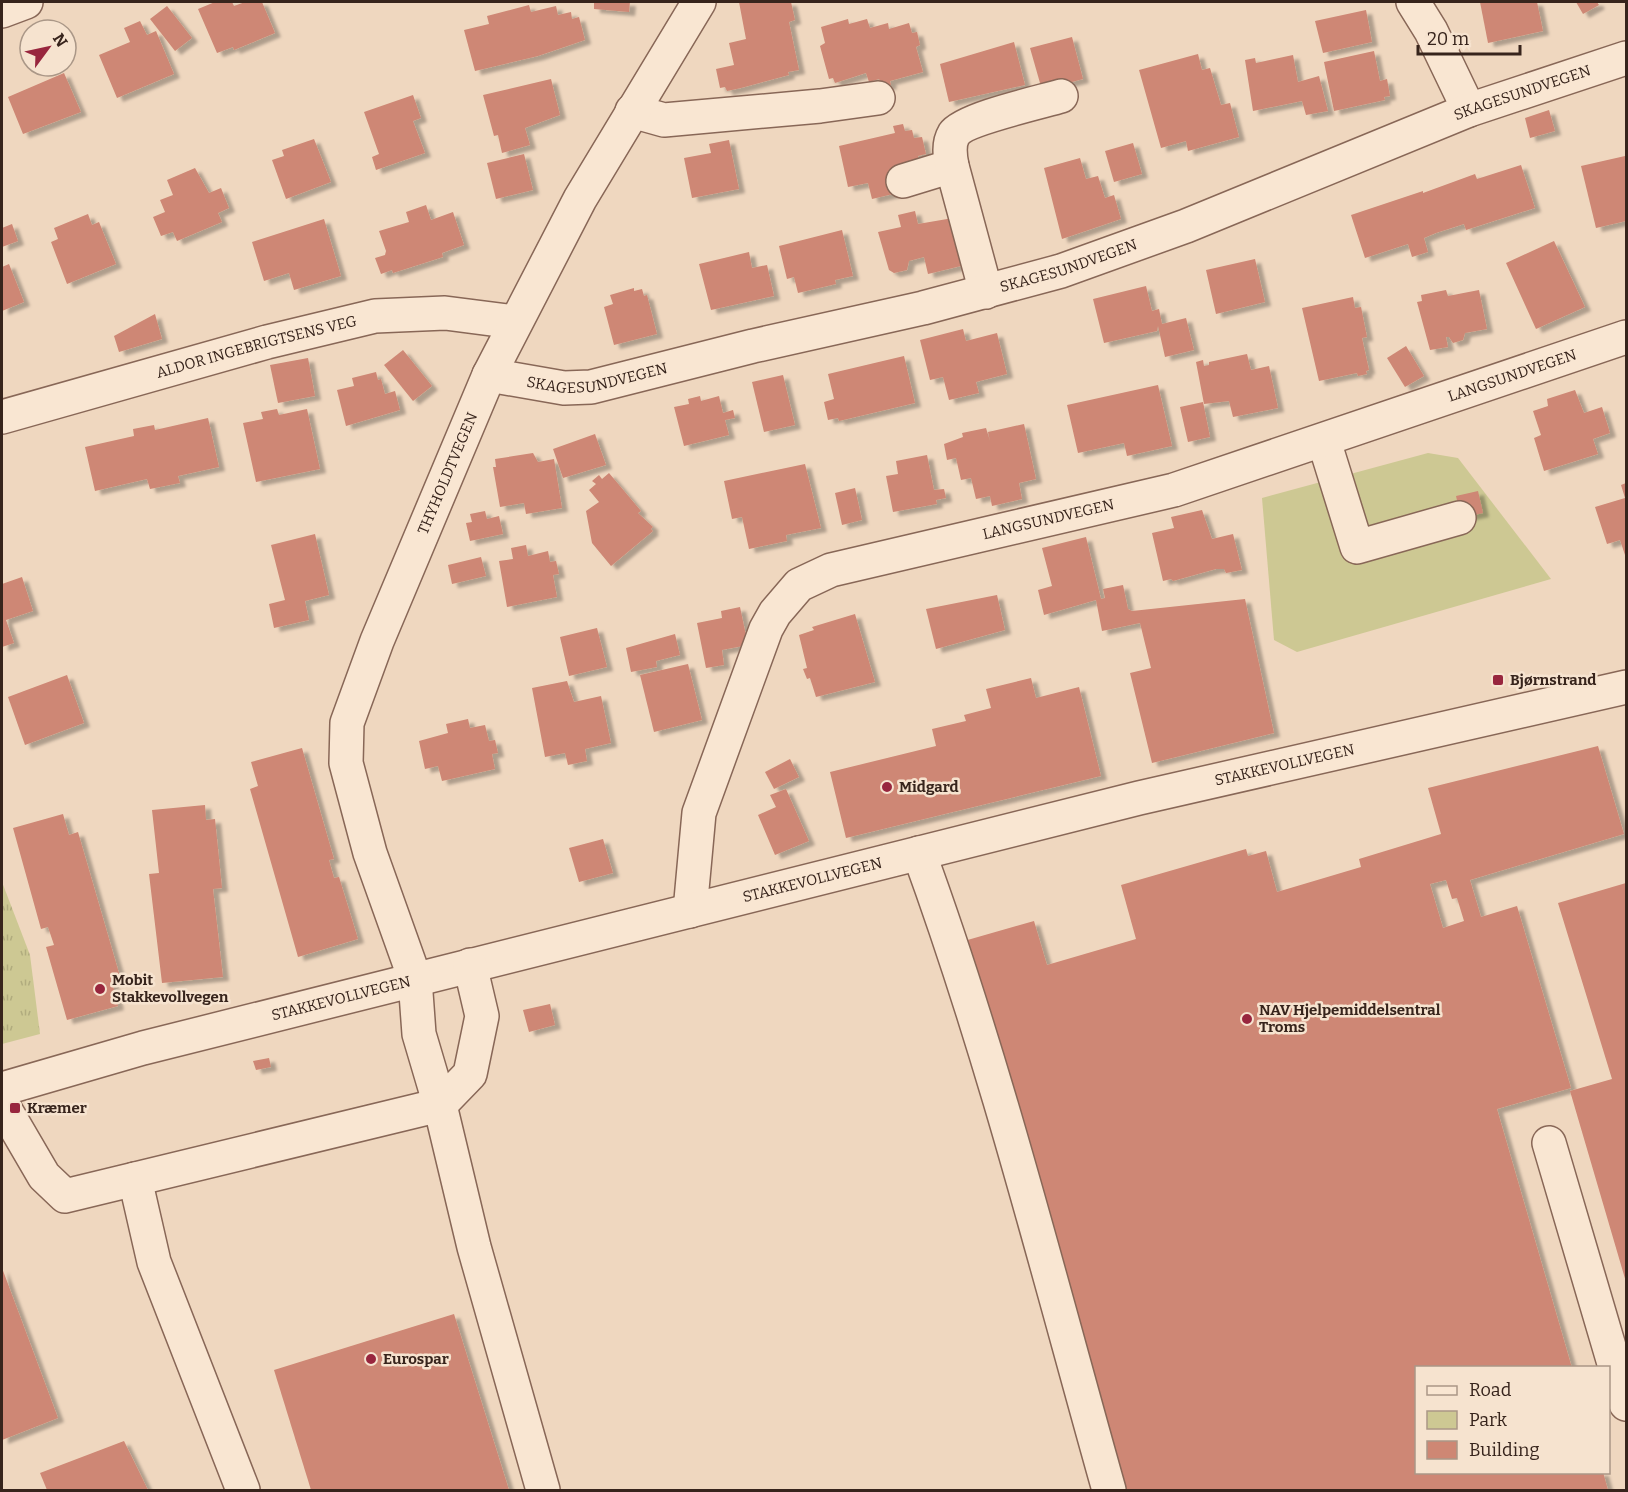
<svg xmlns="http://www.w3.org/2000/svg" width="1628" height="1492" viewBox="0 0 1628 1492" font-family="Bitter,serif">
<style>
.grass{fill:url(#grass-tufts)}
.park{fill:#cdc893}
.building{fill:#ce8774;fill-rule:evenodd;filter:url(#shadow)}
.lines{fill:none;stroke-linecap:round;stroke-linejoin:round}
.minor-casing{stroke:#886757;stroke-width:36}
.minor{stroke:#f9e6d2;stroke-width:33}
.poi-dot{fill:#98263e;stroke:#f6e3cf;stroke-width:2}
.labels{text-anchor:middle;stroke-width:5;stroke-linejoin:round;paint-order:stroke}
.street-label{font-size:15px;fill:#37241c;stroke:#f6e3cf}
.poi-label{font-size:15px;font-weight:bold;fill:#37241c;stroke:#f6e3cf;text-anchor:start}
</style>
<defs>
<pattern id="grass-tufts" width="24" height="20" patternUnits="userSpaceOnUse" patternTransform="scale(1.5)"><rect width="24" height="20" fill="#cdc893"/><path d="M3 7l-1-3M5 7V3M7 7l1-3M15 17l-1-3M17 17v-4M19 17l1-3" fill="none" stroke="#b1ac7e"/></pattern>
<filter id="shadow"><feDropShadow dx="6" dy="4" stdDeviation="1.5" flood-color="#0004"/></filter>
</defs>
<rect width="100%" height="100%" fill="#efd7bf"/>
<!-- grass -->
<path class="grass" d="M2,882L30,955L40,1034L2,1044Z"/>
<!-- park -->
<path class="park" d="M1428,453L1458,458L1551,579L1297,652L1274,640L1262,498Z"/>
<!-- building -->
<g class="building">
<path d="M215,2H232L234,6L245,2H262L275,33L234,50L233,47L217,53L198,9Z"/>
<path d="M594,2H630L629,12L594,9Z"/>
<path d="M739,2H791L795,20L789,22L799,70L788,72L789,75L741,88L727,91L725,87L720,88L716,69L734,65L729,43L746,39Z"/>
<path d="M1480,2H1537L1543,31L1488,43Z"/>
<path d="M1576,2H1597L1599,5L1583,14Z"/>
<path d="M529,5L531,12L556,6L558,15L571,12L572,19L579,17L585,40L538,56L475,71L464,30L489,24L487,16Z"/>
<path d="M167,6L192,38L175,51L150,19Z"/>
<path d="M1366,10L1372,42L1323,53L1315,21Z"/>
<path d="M848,19L849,24L867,19L870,28L888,23L889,29L909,23L912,33L917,32L920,45L916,47L923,72L890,81L891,85L884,87L879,79L869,82L866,73L835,83L833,78L829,79L820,46L825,43L821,27Z"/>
<path d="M140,21L147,35L156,31L174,74L117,98L99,55L130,42L124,28Z"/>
<path d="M1072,37L1083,79L1042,90L1030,48Z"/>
<path d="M1014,42L1025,85L949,102L940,64Z"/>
<path d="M1374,51L1380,81L1387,79L1390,96L1384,97L1385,100L1334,111L1324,62Z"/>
<path d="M1198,54L1202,70L1210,68L1221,105L1230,103L1239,137L1188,151L1186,141L1161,148L1139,70Z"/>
<path d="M1293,55L1298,82L1319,76L1328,111L1306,115L1302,101L1253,111L1245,60L1255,58L1256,63Z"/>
<path d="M64,73L81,112L23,134L8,97Z"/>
<path d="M551,79L560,115L525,128L530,145L502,153L498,135L494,136L483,95Z"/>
<path d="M413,95L421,118L413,121L425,153L376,170L372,157L379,154L364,112Z"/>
<path d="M1549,110L1555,131L1530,138L1525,118Z"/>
<path d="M903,124L905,131L912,130L914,138L922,137L926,154L918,156L921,170L897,193L872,199L868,183L848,187L839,146L895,133L893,126Z"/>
<path d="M314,139L331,182L286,199L272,160L284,156L282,150Z"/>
<path d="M729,140L739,189L692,198L684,158L711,153L709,144Z"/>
<path d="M1133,143L1142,174L1114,182L1105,151Z"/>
<path d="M524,154L533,190L496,199L487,163Z"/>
<path d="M1625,156L1626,221L1596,228L1581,166Z"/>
<path d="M1080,158L1086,179L1098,176L1105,198L1114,195L1121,219L1062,239L1044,168Z"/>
<path d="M1521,165L1535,208L1466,230L1464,224L1436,233L1424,238L1428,252L1412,257L1408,244L1365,258L1351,215L1423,191V193L1475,174L1477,179Z"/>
<path d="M195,168L209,193L221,188L229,208L218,213L222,222L177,241L173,232L161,236L153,217L165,212L160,200L173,195L167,180Z"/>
<path d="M426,205L431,220L453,212L464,245L442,253L443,257L393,273L392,270L381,274L375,258L385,255L386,251L379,231L409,222L406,212Z"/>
<path d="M915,211L918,224L953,218L965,265L928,274L924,257L909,261L907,270L894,273L889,270L878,232L901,227L898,215Z"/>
<path d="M88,214L92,225L99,222L116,264L67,284L51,242L58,239L54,228Z"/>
<path d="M324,219L341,276L294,290L289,273L264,281L252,242Z"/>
<path d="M12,224L18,241L2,247V228Z"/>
<path d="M842,230L853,276L835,280L836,284L798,293L794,277L787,279L779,246Z"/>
<path d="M1554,241L1585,307L1536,329L1506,263Z"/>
<path d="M749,252L752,268L767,265L774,296L711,310L699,264Z"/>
<path d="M1255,259L1265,302L1216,314L1206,270Z"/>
<path d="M9,264L24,302L2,311V267Z"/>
<path d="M1146,286L1152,311L1159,309L1162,324L1186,318L1194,350L1165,357L1158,326L1157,331L1104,343L1093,299Z"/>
<path d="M634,288V291L642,289L644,296L647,295L657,334L614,345L604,307L613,304L610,295Z"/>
<path d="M1446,290L1448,296L1479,290L1487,329L1465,333L1463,340L1453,343L1449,337H1446L1448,347L1430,350L1417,302L1422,301L1421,295Z"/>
<path d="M1353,297L1355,308L1361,307L1367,337L1362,338L1369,370L1366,371L1367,374L1358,376L1357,373L1319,381L1302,308Z"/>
<path d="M155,314L162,339L119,352L114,336Z"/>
<path d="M963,329L966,341L997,333L1007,374L976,382L979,393L949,400L943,377L930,380L920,340Z"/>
<path d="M1406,346L1424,376L1405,387L1387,358Z"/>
<path d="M403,350L432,386L413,401L384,365Z"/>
<path d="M1247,354L1251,370L1269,366L1278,408L1233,417L1229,401L1204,404L1196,362L1203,360L1204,366L1209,365V362Z"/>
<path d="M904,356L915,403L839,421L838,418L828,420L824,402L834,399L828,374Z"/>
<path d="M308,358L315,396L278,403L270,365Z"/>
<path d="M376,372L378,380L381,379L385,394L395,391L400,410L346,426L337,390L354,386L352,378Z"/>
<path d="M783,375L795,425L764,432L752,382Z"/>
<path d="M1158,385L1172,446L1127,456L1124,443L1078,453L1067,405Z"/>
<path d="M1575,390L1584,413L1602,407L1610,433L1593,439L1598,454L1544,471L1534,438L1541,435L1533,411L1548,406L1547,399Z"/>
<path d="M700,396L701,401L719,396L723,413L733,410L735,418L725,420L729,435L684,446L674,407L689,404L688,399Z"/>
<path d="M1203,402L1210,437L1188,442L1180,407Z"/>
<path d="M277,409L279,415L307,409L320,469L256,482L243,423L263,419L261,412Z"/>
<path d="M208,418L219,467L178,476L180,483L150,489L147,479L95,491L85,447L134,436L133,429L154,425L155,430Z"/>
<path d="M1024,424L1036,479L1019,483L1022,499L992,506L990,496L976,499L971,478L961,480L956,458L947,460L944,444L963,437L962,433L986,428L990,441L988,432Z"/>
<path d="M595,434L606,465L563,478L553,449Z"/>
<path d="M533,453L538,462L554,459L562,508L526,514L524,503L500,507L493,467H496L495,459Z"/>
<path d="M927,455L934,490L944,489L946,498L936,500L937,504L893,512L886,476L898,474L896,461Z"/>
<path d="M805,464L821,528L786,535L787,541L749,549L742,517L732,519L724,481Z"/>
<path d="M609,473L641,511L638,513L653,527L651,529L653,531L611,566L592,543L586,511L599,502L589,490L596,484L592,481L599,475L602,479Z"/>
<path d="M1626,483V555H1625L1620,540L1607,544L1595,507L1625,498L1621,485Z"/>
<path d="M855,488L862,520L842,525L835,493Z"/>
<path d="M1478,491L1483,513L1461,518L1456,496Z"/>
<path d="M1202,510L1212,539L1233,534L1242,570L1226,573L1224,569H1216L1173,581L1171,579L1163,581L1152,533L1174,528L1171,517Z"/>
<path d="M485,511L487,519L499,516L503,534L470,541L466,523L472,522L470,514Z"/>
<path d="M315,534L329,595L305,601L309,620L274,628L269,604L285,600L271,545Z"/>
<path d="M1086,537L1101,599L1105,598L1103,589L1123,585L1128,609L1132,611L1245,599L1274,733L1152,763L1130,673L1151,668L1140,623L1102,631L1096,600L1044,615L1038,590L1052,586L1042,548Z"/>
<path d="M526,545L528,556L548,551L550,562L556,561L559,574L553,575L557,597L507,607L499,561L513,559L511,548Z"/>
<path d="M481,557L486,576L452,584L448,565Z"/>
<path d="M22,577L33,611L6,620L14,643L2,647V584Z"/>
<path d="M997,595L1005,630L936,649L926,609Z"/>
<path d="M740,607L748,645L722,650L724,665L706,668L697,623L722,618L721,611Z"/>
<path d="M855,614L875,682L816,697L810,678L807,679L803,669L807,668L799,635L814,630L812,627Z"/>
<path d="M597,628L607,667L569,676L560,637Z"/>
<path d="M675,634L680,655L656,661L657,667L631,672L626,648Z"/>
<path d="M688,664L702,720L654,732L640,675Z"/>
<path d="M67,675L84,723L25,745L8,697Z"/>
<path d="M1031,678L1036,698L1079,687L1101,776L846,838L830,772L936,746L932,729L966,721L964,715L991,708L986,689Z"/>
<path d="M567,681L574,702L601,696L611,743L585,749L587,761L568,765L565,753L545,757L532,688Z"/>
<path d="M468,719L470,728L485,725L489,741L495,740L498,753L492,754L495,769L442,781L438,766L425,769L419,741L448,733L446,724Z"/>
<path d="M1598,746L1624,834L1470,880L1481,917L1517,906L1571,1088L1497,1109L1572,1368H1416V1472H1603L1608,1490H1126L964,941L1034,921L1047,965L1136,939L1121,885L1246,849L1248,856L1266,851L1277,892L1361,867L1359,859L1441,834L1428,788ZM1446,880L1452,899L1457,898L1464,921L1443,928L1430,884Z"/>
<path d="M302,748L334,859L329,860L334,878L339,877L358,939L298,957L250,789L258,786L251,762Z"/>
<path d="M790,759L799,777L774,789L765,772Z"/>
<path d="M786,789L809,841L775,855L758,815L776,807L770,795Z"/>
<path d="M205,805L206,820L215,819L222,888L213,889L223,977L162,983L149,874L159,873L152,810Z"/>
<path d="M63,814L69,835L78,832L121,980L112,982L118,1006L67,1020L46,947L54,945L48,927L41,929L13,828Z"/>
<path d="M603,839L613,873L579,882L569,848Z"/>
<path d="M1626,883V1282L1570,1091L1612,1079L1558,903Z"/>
<path d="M550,1004L555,1025L529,1032L523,1010Z"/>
<path d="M269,1058L271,1067L256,1070L253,1061Z"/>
<path d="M2,1268L58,1418L2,1440Z"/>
<path d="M454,1314L509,1490H311L274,1370Z"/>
<path d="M124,1441L148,1490H47L40,1473Z"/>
</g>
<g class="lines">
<!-- minor casing -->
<g class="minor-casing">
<g id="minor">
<path d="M1413,2L1431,31L1469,110"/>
<path d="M2,11L26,2"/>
<path d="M632,111L664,120L820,106L878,98"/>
<path d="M903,181L952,166"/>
<path d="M986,292L952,166C950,156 948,144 954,134C964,119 1041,102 1061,96"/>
<path id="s1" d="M489,375L564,388L591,387L753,346L923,308L1061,271L1186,226L1469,110L1626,58"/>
<path id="s2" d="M2,417L267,342L375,316L445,313L515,322"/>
<path d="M1324,441L1357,547L1459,518"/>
<path d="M919,853C995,1061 1049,1277 1109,1490"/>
<path id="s3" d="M690,911L699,813L766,629L775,613L799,585L831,570L1174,490L1626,337"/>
<path id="s4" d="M2,1089L143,1048L1139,798L1626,687"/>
<path d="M2,1104L44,1176L65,1196L440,1105L470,1074L482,1016L470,965"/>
<path d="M1549,1143L1626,1404"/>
<path d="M135,1179L154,1262L243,1490"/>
<path id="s5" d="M543,1490L474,1247L440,1105L419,1034L415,979L370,853L346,763L347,723L377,641L489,375L580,199L699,2"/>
</g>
</g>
<!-- minor -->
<use href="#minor" class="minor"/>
</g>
<!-- markers -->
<g class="poi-dot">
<rect x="1492" y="674" width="12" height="12" rx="3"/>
<circle cx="887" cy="787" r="6"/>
<circle cx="100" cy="989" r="6"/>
<circle cx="1247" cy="1019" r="6"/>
<rect x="9" y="1102" width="12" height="12" rx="3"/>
<circle cx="371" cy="1359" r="6"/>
</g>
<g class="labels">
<!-- street labels -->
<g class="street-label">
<text dy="5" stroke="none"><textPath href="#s1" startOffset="1082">SKAGESUNDVEGEN</textPath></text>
<text dy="5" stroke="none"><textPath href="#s1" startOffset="596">SKAGESUNDVEGEN</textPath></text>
<text dy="5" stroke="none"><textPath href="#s2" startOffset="264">ALDOR INGEBRIGTSENS VEG</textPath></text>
<text dy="5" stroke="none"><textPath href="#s1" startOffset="110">SKAGESUNDVEGEN</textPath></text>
<text dy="5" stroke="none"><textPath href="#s3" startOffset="1094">LANGSUNDVEGEN</textPath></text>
<text dy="5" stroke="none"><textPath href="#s5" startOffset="1064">THYHOLDTVEGEN</textPath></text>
<text dy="5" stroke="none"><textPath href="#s3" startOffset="608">LANGSUNDVEGEN</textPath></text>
<text dy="5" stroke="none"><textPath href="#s4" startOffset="1323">STAKKEVOLLVEGEN</textPath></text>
<text dy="5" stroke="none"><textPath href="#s4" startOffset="837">STAKKEVOLLVEGEN</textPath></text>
<text dy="5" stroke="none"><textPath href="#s4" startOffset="351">STAKKEVOLLVEGEN</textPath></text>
</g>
<!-- poi labels -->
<g class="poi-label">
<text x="1510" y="685">Bjørnstrand</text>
<text x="899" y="792">Midgard</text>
<text x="112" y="985">Mobit<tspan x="112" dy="17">Stakkevollvegen</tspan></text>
<text x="1259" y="1015">NAV Hjelpemiddelsentral<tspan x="1259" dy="17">Troms</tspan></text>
<text x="27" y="1113">Kræmer</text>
<text x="383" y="1364">Eurospar</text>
</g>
</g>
<!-- border -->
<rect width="1628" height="1492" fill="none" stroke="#37241c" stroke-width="6"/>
<!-- legend -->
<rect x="1415" y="1366" width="195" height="108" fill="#f6e3cf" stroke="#aa9787" stroke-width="1.5"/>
<rect x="1427" y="1386" width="30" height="9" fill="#f9e6d2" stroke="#aa9787" stroke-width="1.5"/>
<text x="1469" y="1396" font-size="18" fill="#37241c">Road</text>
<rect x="1427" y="1411" width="30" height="18" fill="#cdc893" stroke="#aa9787" stroke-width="1.5"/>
<text x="1469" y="1426" font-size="18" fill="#37241c">Park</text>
<rect x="1427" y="1441" width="30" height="18" fill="#ce8774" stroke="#aa9787" stroke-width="1.5"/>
<text x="1469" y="1456" font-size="18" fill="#37241c">Building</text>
<!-- north arrow -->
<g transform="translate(48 48) rotate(57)"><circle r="28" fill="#f6e3cf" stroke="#aa9787" stroke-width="1.5"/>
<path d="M0-4.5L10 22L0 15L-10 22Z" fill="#98263e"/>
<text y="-9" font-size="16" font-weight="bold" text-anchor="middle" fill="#37241c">N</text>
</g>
<!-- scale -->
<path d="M1418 45v9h102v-9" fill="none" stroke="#37241c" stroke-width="3"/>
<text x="1427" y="45" font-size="18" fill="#37241c" stroke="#f6e3cf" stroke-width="4.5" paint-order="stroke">20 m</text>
</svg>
